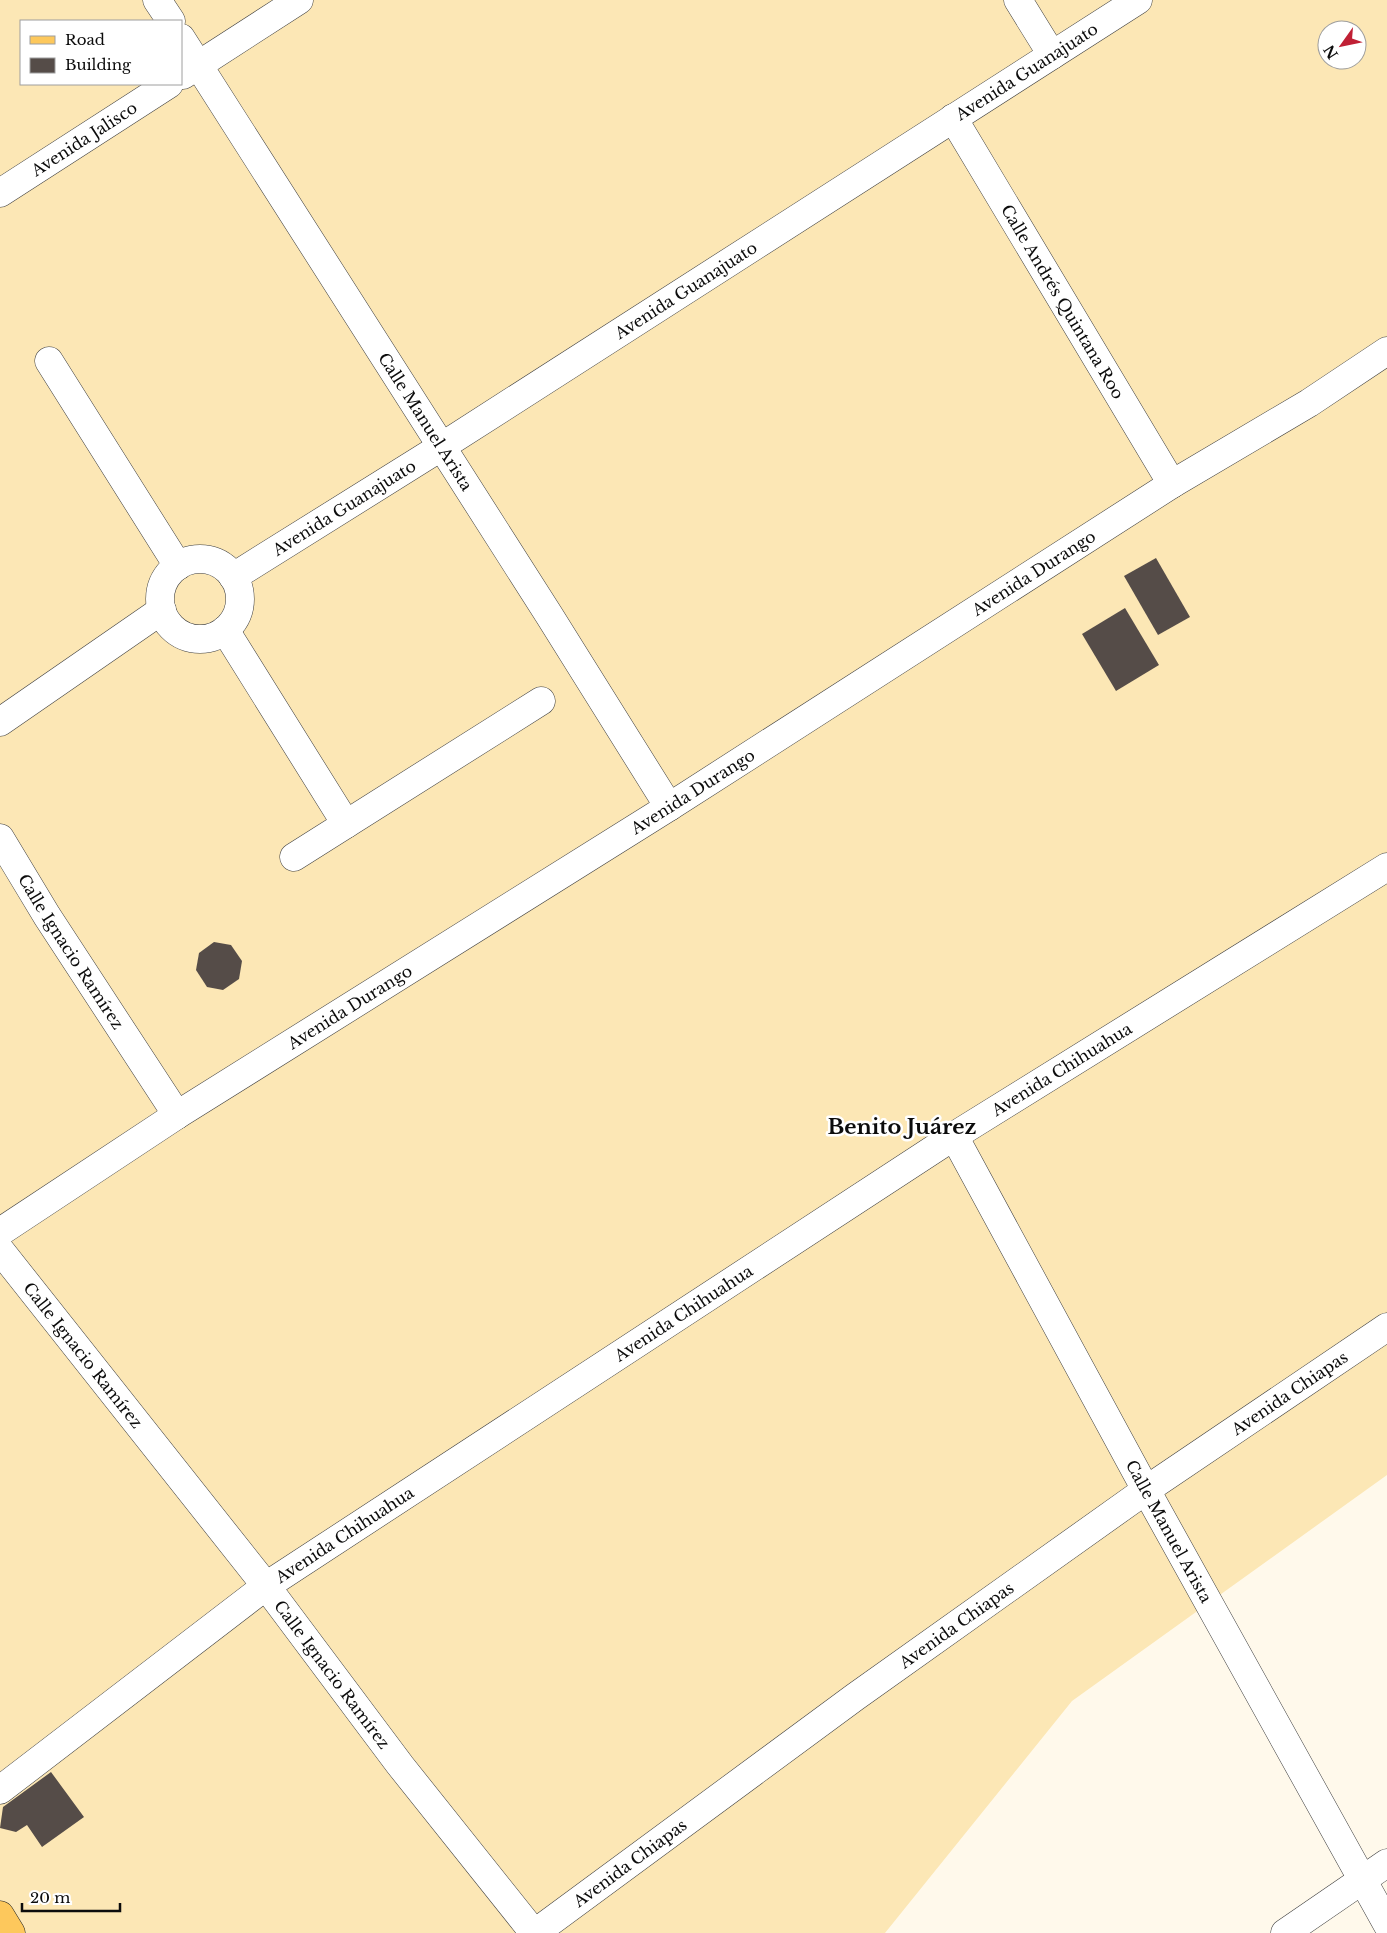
<svg xmlns="http://www.w3.org/2000/svg" width="1387" height="1933" viewBox="0 0 1387 1933" font-family="'Libre Baskerville',serif">
<style>
.sand{fill:#fce7b5;fill-rule:evenodd}
.building{fill:#554c48}
.lines{fill:none;stroke-linecap:round;stroke-linejoin:round}
.minor-casing{stroke:#3f3f3f;stroke-width:29}
.major-casing{stroke:#1d1d1d;stroke-width:29}
.minor{stroke:#fff;stroke-width:28}
.major{stroke:#fdc85c;stroke-width:28}
.labels{text-anchor:middle;stroke-width:5;stroke-linejoin:round;paint-order:stroke}
.street-label{font-size:16px;fill:#0c0c0c;stroke:#fff}
.district-label{font-size:21px;font-weight:bold;fill:#0c0c0c;stroke:#fff}
</style>
<rect width="100%" height="100%" fill="#fff9eb"/>
<!-- sand -->
<path class="sand" d="M0,0H1387V1475L1072,1701L885,1933H0ZM21,21H181V84H21ZM1327,30H1357V60H1327Z"/>
<!-- building -->
<g class="building">
<path d="M1156,558L1190,617L1158,635L1124,576Z"/>
<path d="M1125,608L1159,665L1116,691L1082,634Z"/>
<path d="M214,942L231,945L242,961L239,979L223,990L207,987L196,970L199,953Z"/>
<path d="M51,1772L84,1817L42,1847L27,1825L16,1832L0,1828L3,1807Z"/>
</g>
<g class="lines">
<!-- minor casing -->
<g class="minor-casing">
<g id="minor">
<path d="M157,0L171,21"/>
<path d="M1018,0L1052,55"/>
<path id="s1" d="M181,38L549,615L669,807"/>
<path d="M183,75L299,0"/>
<path id="s2" d="M953,118L1172,484"/>
<path id="s3" d="M0,193L169,84"/>
<path d="M49,361L178,566"/>
<circle cx="200" cy="599" r="40"/>
<path id="s4" d="M233,577L441,447L1138,0"/>
<path d="M225,630L346,824"/>
<path d="M0,722L162,610"/>
<path id="s5" d="M0,838L47,916L177,1115"/>
<path d="M294,857L541,701"/>
<path id="s6" d="M954,1136L1146,1490L1387,1924"/>
<path id="s7" d="M0,1232L177,1115L669,807L1172,484L1309,403L1387,351"/>
<path id="s8" d="M0,1250L266,1586L400,1765L534,1933"/>
<path id="s9" d="M0,1790L266,1586L954,1136L1387,867"/>
<path id="s10" d="M535,1933L855,1697L1146,1490L1387,1327"/>
<path d="M1285,1933L1387,1863"/>
</g>
</g>
<!-- major casing -->
<g class="major-casing">
<path id="major" d="M0,1915L11,1933"/>
</g>
<!-- minor -->
<use href="#minor" class="minor"/>
<!-- major -->
<use href="#major" class="major"/>
</g>
<g class="labels">
<!-- street labels -->
<g class="street-label">
<text dy="6" stroke="none"><textPath href="#s4" startOffset="941">Avenida Guanajuato</textPath></text>
<text dy="6" stroke="none"><textPath href="#s3" startOffset="100">Avenida Jalisco</textPath></text>
<text dy="6" stroke="none"><textPath href="#s4" startOffset="536">Avenida Guanajuato</textPath></text>
<text dy="6" stroke="none"><textPath href="#s2" startOffset="214">Calle Andrés Quintana Roo</textPath></text>
<text dy="6" stroke="none"><textPath href="#s1" startOffset="455">Calle Manuel Arista</textPath></text>
<text dy="6" stroke="none"><textPath href="#s4" startOffset="131">Avenida Guanajuato</textPath></text>
<text dy="6" stroke="none"><textPath href="#s7" startOffset="1226">Avenida Durango</textPath></text>
<text dy="6" stroke="none"><textPath href="#s7" startOffset="821">Avenida Durango</textPath></text>
<text dy="6" stroke="none"><textPath href="#s5" startOffset="134">Calle Ignacio Ramírez</textPath></text>
<text dy="6" stroke="none"><textPath href="#s7" startOffset="416">Avenida Durango</textPath></text>
<text dy="6" stroke="none"><textPath href="#s9" startOffset="1284">Avenida Chihuahua</textPath></text>
<text dy="6" stroke="none"><textPath href="#s9" startOffset="834">Avenida Chihuahua</textPath></text>
<text dy="6" stroke="none"><textPath href="#s8" startOffset="134">Calle Ignacio Ramírez</textPath></text>
<text dy="6" stroke="none"><textPath href="#s10" startOffset="928">Avenida Chiapas</textPath></text>
<text dy="6" stroke="none"><textPath href="#s6" startOffset="450">Calle Manuel Arista</textPath></text>
<text dy="6" stroke="none"><textPath href="#s9" startOffset="429">Avenida Chihuahua</textPath></text>
<text dy="6" stroke="none"><textPath href="#s10" startOffset="522">Avenida Chiapas</textPath></text>
<text dy="6" stroke="none"><textPath href="#s8" startOffset="539">Calle Ignacio Ramírez</textPath></text>
<text dy="6" stroke="none"><textPath href="#s10" startOffset="118">Avenida Chiapas</textPath></text>
</g>
<!-- district labels -->
<g class="district-label">
<text x="902" y="1134">Benito Juárez</text>
</g>
</g>
<!-- legend -->
<rect x="20" y="20" width="162" height="65" fill="#ffffff" stroke="#9e9e9e"/>
<rect x="30" y="36" width="25" height="8" fill="#fdc85c" stroke="#9e9e9e"/>
<text x="65" y="45" font-size="15" fill="#0c0c0c">Road</text>
<rect x="30" y="58" width="25" height="15" fill="#554c48" stroke="#9e9e9e"/>
<text x="65" y="70" font-size="15" fill="#0c0c0c">Building</text>
<!-- north arrow -->
<g transform="translate(1342 45) rotate(237)"><circle r="24" fill="#ffffff" stroke="#9e9e9e"/>
<path d="M0-4L9 19L0 12L-9 19Z" fill="#c02035"/>
<text y="-8" font-size="14" font-weight="bold" text-anchor="middle" fill="#0c0c0c">N</text>
</g>
<!-- scale -->
<path d="M22 1903v8h98v-8" fill="none" stroke="#0c0c0c" stroke-width="2.5"/>
<text x="30" y="1903" font-size="15" fill="#0c0c0c" stroke="#ffffff" stroke-width="4" paint-order="stroke">20 m</text>
</svg>
